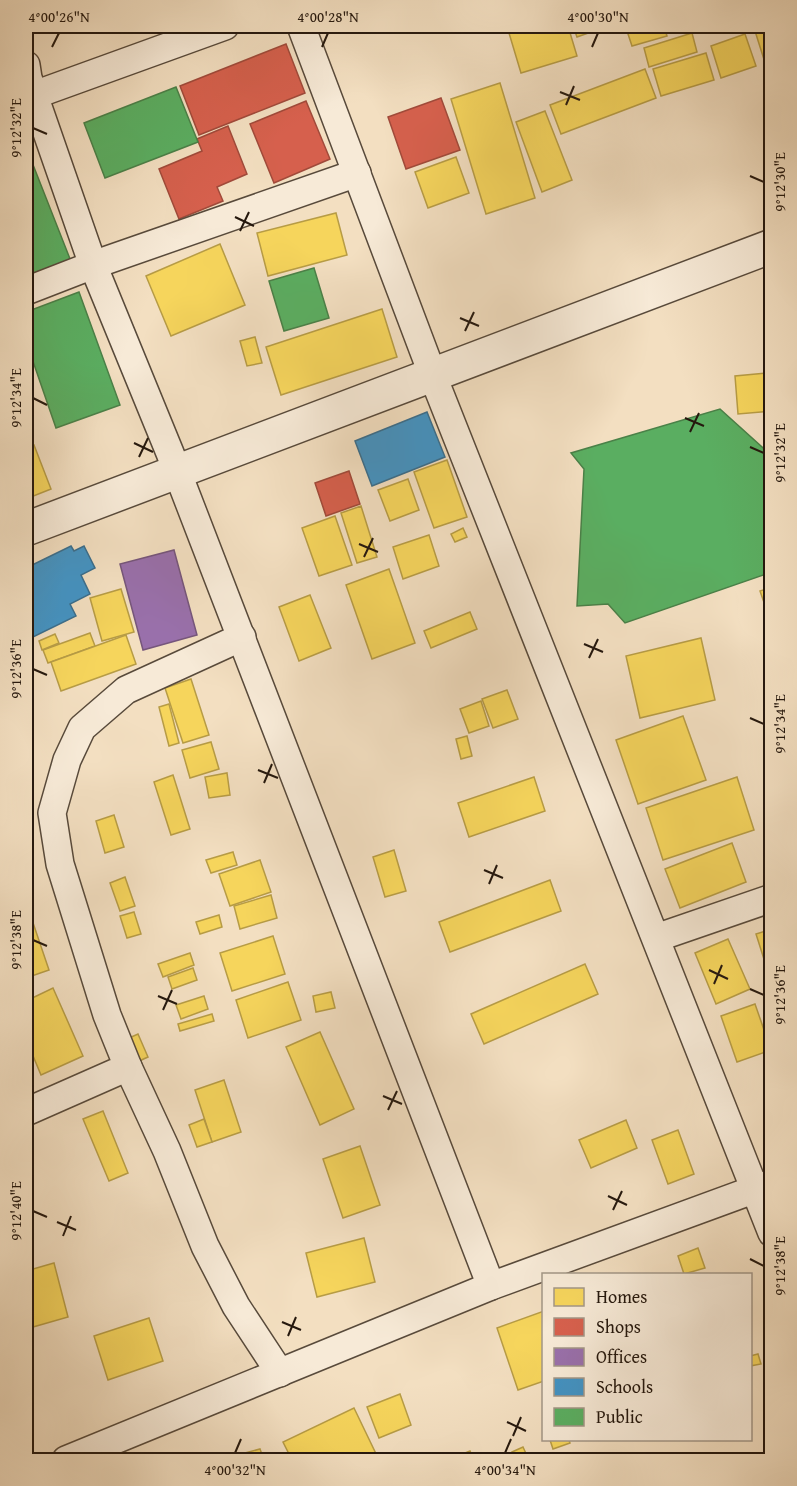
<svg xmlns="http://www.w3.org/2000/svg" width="797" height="1486" viewBox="0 0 797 1486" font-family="'Gentium Book Plus',serif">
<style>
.homes{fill:#f6d55c;stroke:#b79c45;stroke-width:1.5}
.shops{fill:#d6604d;stroke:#a14a3a;stroke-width:1.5}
.offices{fill:#9970ab;stroke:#76567c;stroke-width:1.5}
.schools{fill:#4393c3;stroke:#3a6e8d;stroke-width:1.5}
.public{fill:#5aae61;stroke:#4a8148;stroke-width:1.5}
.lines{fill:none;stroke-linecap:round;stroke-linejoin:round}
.minor-casing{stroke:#584a3b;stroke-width:30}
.tertiary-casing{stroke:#584a3b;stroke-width:36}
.minor{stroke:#f7ead7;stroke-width:27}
.tertiary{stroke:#f7ead7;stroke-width:33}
.ticks{fill:none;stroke:#25180e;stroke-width:2}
.neatline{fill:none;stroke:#25180e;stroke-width:2}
.ticks-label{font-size:15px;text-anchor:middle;fill:#25180e}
</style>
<rect width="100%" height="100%" fill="#f3dfc1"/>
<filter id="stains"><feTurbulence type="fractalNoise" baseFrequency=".00333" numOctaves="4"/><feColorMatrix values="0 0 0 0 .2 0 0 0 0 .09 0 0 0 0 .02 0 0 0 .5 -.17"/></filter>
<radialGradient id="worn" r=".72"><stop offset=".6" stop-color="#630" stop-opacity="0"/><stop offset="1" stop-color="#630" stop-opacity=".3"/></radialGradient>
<!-- homes -->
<g class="homes">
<path d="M55,26H80L58,34Z"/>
<path d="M476,26H495L478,32Z"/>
<path d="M534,26H568L577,56L521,73L509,33Z"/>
<path d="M573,26H608L577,37Z"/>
<path d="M646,26H664L667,36L632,46L627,31Z"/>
<path d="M718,26H747L721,33Z"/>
<path d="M772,26V85L755,31Z"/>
<path d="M692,33L697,52L649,67L644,48Z"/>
<path d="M745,34L756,66L721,78L711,46Z"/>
<path d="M706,53L714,80L661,96L653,69Z"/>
<path d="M645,69L656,98L561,134L550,105Z"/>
<path d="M500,83L535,198L486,214L451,99Z"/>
<path d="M545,111L572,180L542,192L516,122Z"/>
<path d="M456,157L469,193L428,208L415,172Z"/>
<path d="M336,213L347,255L268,276L257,233Z"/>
<path d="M220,244L245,305L171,336L146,276Z"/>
<path d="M382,309L397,357L281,395L266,347Z"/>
<path d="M255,337L262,363L247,366L240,341Z"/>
<path d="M768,373L771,411L738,414L735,376Z"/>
<path d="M26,425H27L33,441L26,444Z"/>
<path d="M34,445L51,489L26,499V448Z"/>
<path d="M447,460L467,517L434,528L414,472Z"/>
<path d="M408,479L419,510L390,521L378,490Z"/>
<path d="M361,506L377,557L357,563L341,513Z"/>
<path d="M335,516L352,565L319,576L302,528Z"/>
<path d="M463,528L467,537L455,542L451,534Z"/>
<path d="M429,535L439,566L403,579L393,547Z"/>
<path d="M389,569L415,643L372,659L346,585Z"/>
<path d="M772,587V612L768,614L760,591Z"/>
<path d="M121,589L134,632L102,641L90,598Z"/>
<path d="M310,595L331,648L299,661L279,607Z"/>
<path d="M470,612L477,629L431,648L424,631Z"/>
<path d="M772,622V648L767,623Z"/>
<path d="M90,633L95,646L48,663L43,650Z"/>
<path d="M55,634L59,643L42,650L39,641Z"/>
<path d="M126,635L136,664L61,691L51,662Z"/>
<path d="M701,638L715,700L640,718L626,656Z"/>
<path d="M191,679L209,735L183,743L165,688Z"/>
<path d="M507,690L518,719L493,728L482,699Z"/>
<path d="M481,701L489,726L469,733L460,709Z"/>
<path d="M169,704L179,743L169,746L159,707Z"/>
<path d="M683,716L706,780L638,804L616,740Z"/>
<path d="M467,736L472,756L461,759L456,739Z"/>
<path d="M211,742L219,769L190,778L182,750Z"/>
<path d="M227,773L230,795L209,798L205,777Z"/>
<path d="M173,775L190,829L171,835L154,782Z"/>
<path d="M534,777L545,811L469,837L458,803Z"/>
<path d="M737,777L754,830L663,860L646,808Z"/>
<path d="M114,815L124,847L105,853L96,821Z"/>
<path d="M732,843L746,882L680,908L665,869Z"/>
<path d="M394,850L406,891L385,897L373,857Z"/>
<path d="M233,852L237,865L211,873L206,860Z"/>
<path d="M260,860L271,892L230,906L219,874Z"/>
<path d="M125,877L135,906L120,911L110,883Z"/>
<path d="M550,880L561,911L450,952L439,922Z"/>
<path d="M271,895L277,918L240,929L234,906Z"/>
<path d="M26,908H28L49,970L26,978Z"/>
<path d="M134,912L141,934L127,938L120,916Z"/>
<path d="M219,915L222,927L200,934L196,922Z"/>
<path d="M772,929V971L768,972L756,934Z"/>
<path d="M273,936L285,974L232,991L220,953Z"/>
<path d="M728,939L750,989L716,1004L695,953Z"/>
<path d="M190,953L194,965L163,977L158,964Z"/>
<path d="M585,964L598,994L484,1044L471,1014Z"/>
<path d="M193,968L197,980L172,989L168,977Z"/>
<path d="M288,982L301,1020L248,1038L236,1000Z"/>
<path d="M53,988L83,1056L41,1075L26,1039V1001Z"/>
<path d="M331,992L335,1008L316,1012L313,996Z"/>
<path d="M204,996L208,1009L181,1019L176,1005Z"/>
<path d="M755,1004L771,1050L737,1062L721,1016Z"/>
<path d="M212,1014L214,1021L180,1031L178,1024Z"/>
<path d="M320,1032L354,1109L320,1125L286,1047Z"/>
<path d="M138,1034L148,1057L137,1062L127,1039Z"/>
<path d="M224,1080L241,1132L212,1142L195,1090Z"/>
<path d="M103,1111L128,1173L109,1181L83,1119Z"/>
<path d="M204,1119L212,1142L197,1147L189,1125Z"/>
<path d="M626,1120L637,1148L591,1168L579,1140Z"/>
<path d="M678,1130L694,1174L668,1184L652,1140Z"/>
<path d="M360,1146L380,1205L343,1218L323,1159Z"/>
<path d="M364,1238L375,1282L317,1297L306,1253Z"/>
<path d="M698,1248L705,1268L684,1274L678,1256Z"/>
<path d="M54,1263L68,1317L33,1327L26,1297V1271Z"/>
<path d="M544,1311V1381L518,1390L497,1328Z"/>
<path d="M149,1318L163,1361L108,1380L94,1336Z"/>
<path d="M758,1354L761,1364L750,1366V1356Z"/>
<path d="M400,1394L411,1425L379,1438L367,1407Z"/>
<path d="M354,1408L379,1460H292L283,1442Z"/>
<path d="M550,1440H569L570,1443L553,1449Z"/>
<path d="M523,1447L528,1458L515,1460L512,1452Z"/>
<path d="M260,1449L264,1460H219Z"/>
<path d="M470,1451L474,1460H448Z"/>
</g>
<!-- shops -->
<g class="shops">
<path d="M286,44L305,93L199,135L180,86Z"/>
<path d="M441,98L460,150L406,169L388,117Z"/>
<path d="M306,101L330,159L274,183L250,124Z"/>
<path d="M228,126L247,174L217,187L223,201L179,219L159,169L202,151L197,139Z"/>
<path d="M349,471L360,504L326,516L315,483Z"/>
</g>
<!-- offices -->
<path class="offices" d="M174,550L197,635L143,650L120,564Z"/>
<!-- schools -->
<g class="schools">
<path d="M427,412L445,457L372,486L355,441Z"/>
<path d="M71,546L74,551L84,546L95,568L81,575L90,594L70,604L76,616L33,637L26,621V568Z"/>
</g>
<!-- public -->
<g class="public">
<path d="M176,87L198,142L105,178L84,123Z"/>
<path d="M28,152L72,264L26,283V153Z"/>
<path d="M314,268L329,318L284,331L269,281Z"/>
<path d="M79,292L120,405L56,428L26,341V312Z"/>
<path d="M720,409L772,456V536H770L772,572L625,623L608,604L577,606L584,469L571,453Z"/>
</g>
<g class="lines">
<!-- minor casing -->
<g class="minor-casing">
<g id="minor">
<path d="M301,26L438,389L772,1233"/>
<path d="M26,65L28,78L93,265L170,453L491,1286"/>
<path d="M26,98L225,26"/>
<path d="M26,291L93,265L357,173"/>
<path d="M656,938L772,898"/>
<path d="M128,1067L167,1151L205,1246L236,1306L280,1373"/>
<path d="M26,1112L128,1067L107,1015L60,864L52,813L67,760L82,728L126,690L242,637"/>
<path d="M66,1460L491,1286L772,1183"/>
</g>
</g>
<!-- tertiary casing -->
<g class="tertiary-casing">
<path id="tertiary" d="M26,529L772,246"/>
</g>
<!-- minor -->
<use href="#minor" class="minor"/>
<!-- tertiary -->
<use href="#tertiary" class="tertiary"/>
</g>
<!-- ticks -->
<path class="ticks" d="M52,47L59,33M322,47L328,33M592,47L598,33M560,92L580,100M566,105L574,86M33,128L47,134M750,176L764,182M235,217L254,226M240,231L249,212M460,318L479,326M465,331L474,312M33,398L47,405M685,418L704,426M690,432L699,413M134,443L153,452M750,447L764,453M139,457L148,438M359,544L378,552M364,557L373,538M584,644L603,652M589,658L598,639M33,669L47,675M750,718L764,724M258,770L278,778M264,783L272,764M484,870L503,878M489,884L497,865M33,940L47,946M709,970L728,979M714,984L722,965M750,989L764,995M158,996L177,1004M163,1010L172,990M383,1096L402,1104M388,1110L397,1091M608,1196L627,1205M613,1210L622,1191M33,1211L47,1217M57,1222L76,1230M63,1236L71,1216M750,1259L764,1266M282,1322L301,1330M288,1336L296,1317M507,1422L526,1431M513,1436L521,1417M235,1453L241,1439M505,1453L511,1439"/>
<!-- margin -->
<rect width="797" height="1486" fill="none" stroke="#f3dfc1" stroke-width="66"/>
<!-- legend -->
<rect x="542" y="1273" width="210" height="168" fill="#f7ead7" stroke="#a39687" stroke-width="1.5"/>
<rect x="554" y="1288" width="30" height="18" fill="#f6d55c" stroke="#a39687" stroke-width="1.5"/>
<text x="596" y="1303" font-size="18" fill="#25180e">Homes</text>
<rect x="554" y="1318" width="30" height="18" fill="#d6604d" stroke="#a39687" stroke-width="1.5"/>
<text x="596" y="1333" font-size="18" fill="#25180e">Shops</text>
<rect x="554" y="1348" width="30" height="18" fill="#9970ab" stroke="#a39687" stroke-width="1.5"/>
<text x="596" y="1363" font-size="18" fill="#25180e">Offices</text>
<rect x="554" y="1378" width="30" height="18" fill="#4393c3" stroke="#a39687" stroke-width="1.5"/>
<text x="596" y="1393" font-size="18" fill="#25180e">Schools</text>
<rect x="554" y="1408" width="30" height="18" fill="#5aae61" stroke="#a39687" stroke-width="1.5"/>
<text x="596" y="1423" font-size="18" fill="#25180e">Public</text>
<rect x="33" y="33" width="731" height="1420" class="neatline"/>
<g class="ticks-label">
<text x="59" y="22">4°00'26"N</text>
<text x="328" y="22">4°00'28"N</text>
<text x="598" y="22">4°00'30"N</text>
<text transform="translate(16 128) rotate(-90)" y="5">9°12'32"E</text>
<text transform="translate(780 182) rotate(-90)" y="5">9°12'30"E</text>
<text transform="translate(16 398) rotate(-90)" y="5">9°12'34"E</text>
<text transform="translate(780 453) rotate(-90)" y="5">9°12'32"E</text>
<text transform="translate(16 669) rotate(-90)" y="5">9°12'36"E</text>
<text transform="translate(780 724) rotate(-90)" y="5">9°12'34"E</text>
<text transform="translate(16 940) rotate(-90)" y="5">9°12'38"E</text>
<text transform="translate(780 995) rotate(-90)" y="5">9°12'36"E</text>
<text transform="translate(16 1211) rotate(-90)" y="5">9°12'40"E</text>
<text transform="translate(780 1266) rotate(-90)" y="5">9°12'38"E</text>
<text x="235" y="1475">4°00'32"N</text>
<text x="505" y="1475">4°00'34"N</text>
</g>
<rect width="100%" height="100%" filter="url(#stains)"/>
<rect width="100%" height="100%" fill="url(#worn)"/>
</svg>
